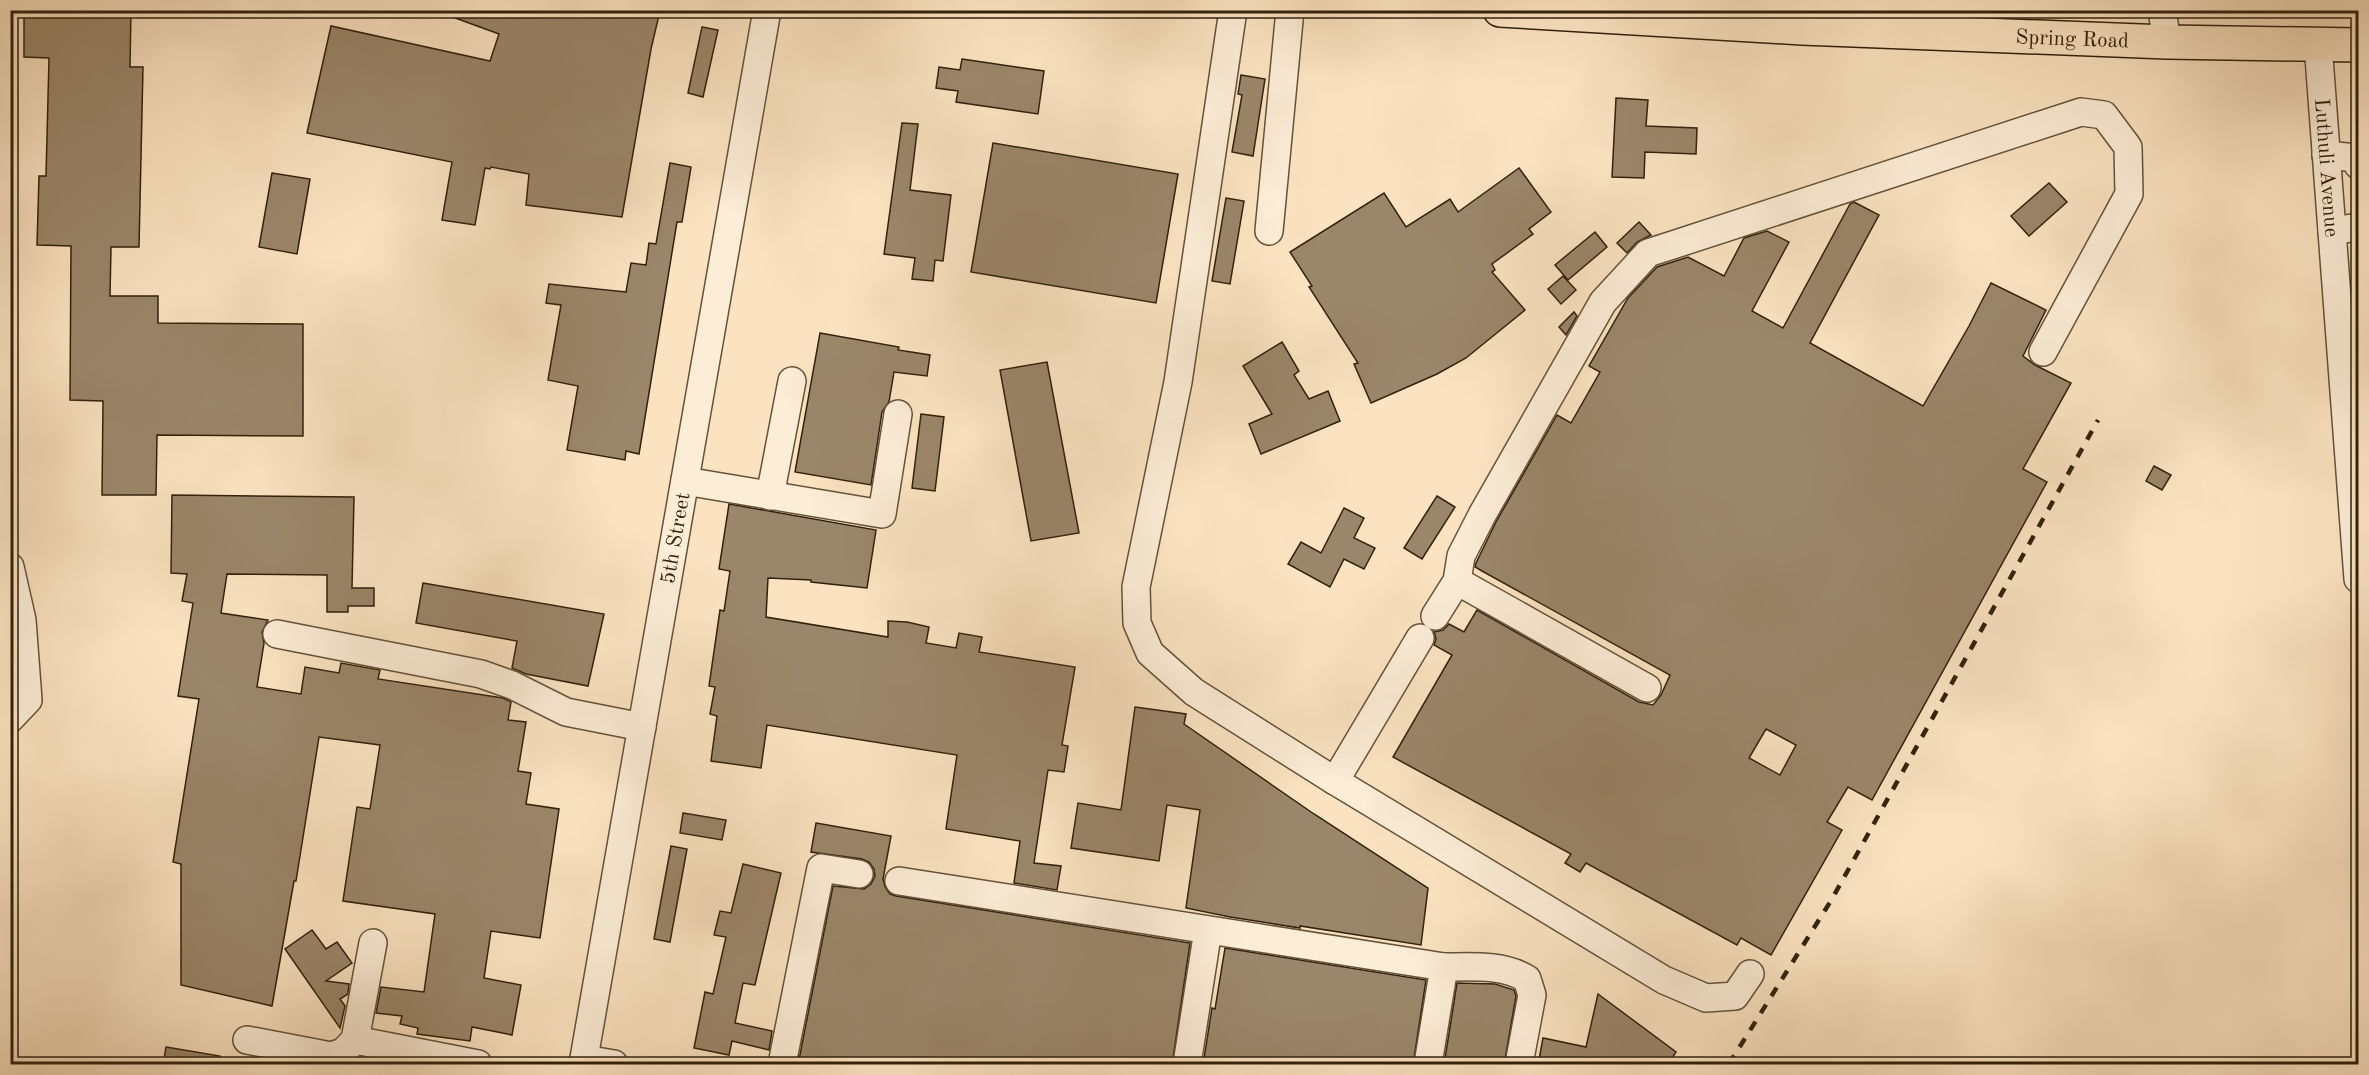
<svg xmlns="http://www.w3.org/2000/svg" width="2369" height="1075" viewBox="0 0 2369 1075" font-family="'Old Standard TT',serif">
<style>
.building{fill:#9a866a;stroke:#31210c;stroke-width:1.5;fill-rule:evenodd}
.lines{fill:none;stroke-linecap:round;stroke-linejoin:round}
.minor-casing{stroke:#645239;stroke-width:30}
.major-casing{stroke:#31210c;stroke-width:36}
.minor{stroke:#fcedd7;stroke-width:27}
.major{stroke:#fbe3c1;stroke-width:33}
.rail{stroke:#31210c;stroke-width:4.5;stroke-dasharray:10 10;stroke-linecap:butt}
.labels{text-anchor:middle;stroke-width:4.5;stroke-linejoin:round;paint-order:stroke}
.street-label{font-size:21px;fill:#31210c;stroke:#fcedd7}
</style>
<rect width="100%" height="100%" fill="#fbe3c1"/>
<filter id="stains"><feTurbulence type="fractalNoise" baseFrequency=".00333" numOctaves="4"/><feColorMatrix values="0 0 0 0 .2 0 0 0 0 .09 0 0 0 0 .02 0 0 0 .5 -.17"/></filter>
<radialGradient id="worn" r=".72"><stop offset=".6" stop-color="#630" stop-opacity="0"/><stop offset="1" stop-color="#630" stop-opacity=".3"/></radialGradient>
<!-- building -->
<g class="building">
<path d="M24,10H131L130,67H143L139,247H111L110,296H158V323L303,324V436L157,435L156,495H102L103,401L70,400L71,246L37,245L39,176H46L49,58L24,57Z"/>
<path d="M440,10H640L659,15L651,49L622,217L526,205L529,174L491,167L490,169L485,168L475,225L442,220L452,162L307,133L331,26L490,61L499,34L439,12Z"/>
<path d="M702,27L718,30L703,97L688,93Z"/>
<path d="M962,59L1044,71L1038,114L956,102L958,91L936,88L939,67L960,70Z"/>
<path d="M1241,75L1265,79L1253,156L1232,152L1242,95L1238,94Z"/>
<path d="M1616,98L1648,100L1646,126L1697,128L1696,154L1645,152L1644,178L1612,177Z"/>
<path d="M902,123L918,124L910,190L951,195L943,261L935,260L933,281L912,279L915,258L884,254Z"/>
<path d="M993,143L1178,174L1156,303L971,272Z"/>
<path d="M670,163L691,167L682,222H677L639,454L626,451L625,460L567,450L578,386L548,380L561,305L546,303L549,284L626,292L631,263L646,265L649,243L656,244Z"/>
<path d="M1519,168L1551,212L1529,229L1533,234L1492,264L1495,270L1492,272L1525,310L1466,358L1437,374L1371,403L1354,364L1358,363L1309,287L1312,286L1290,252L1384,193L1406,227L1450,199L1458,212Z"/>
<path d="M272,173L310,179L297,254L259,247Z"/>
<path d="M2049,183L2067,202L2029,236L2011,216Z"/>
<path d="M1226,198L1244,201L1230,284L1212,281Z"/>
<path d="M1854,202L1879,215L1810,343L1923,406L1969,326L1991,283L2046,310L2023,356L2035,365L2071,383L2023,469L2047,482L1872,800L1848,787L1827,822L1842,830L1771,955L1741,938L1737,945L1586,863L1580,872L1565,863L1571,854L1393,757L1452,655L1434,645L1436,639L1434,632L1443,630L1449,624L1464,632L1477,610L1639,702L1653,705L1661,695L1670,675L1482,571L1475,567L1476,563L1496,522L1557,415L1571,423L1600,372L1589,366L1628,298L1657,267L1688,257L1724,276L1744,238L1767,231L1789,242L1752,311L1783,328L1850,204ZM1766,729L1796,745L1780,775L1749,758Z"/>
<path d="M1639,222L1651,235L1637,242L1627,253L1617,243Z"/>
<path d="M1595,232L1607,247L1568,280L1555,265Z"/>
<path d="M1563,276L1576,290L1561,304L1548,289Z"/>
<path d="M1574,312L1577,316L1566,335L1559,327Z"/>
<path d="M820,333L899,347L898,350L930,355L927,376L894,372L889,402L882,412L871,485L795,472Z"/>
<path d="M1282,342L1299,371L1294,375L1309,399L1328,391L1340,421L1261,454L1249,424L1272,414L1243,366Z"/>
<path d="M1047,362L1079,533L1031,541L1000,370Z"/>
<path d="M921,414L944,417L935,491L912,488Z"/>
<path d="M2154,466L2171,475L2162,490L2146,481Z"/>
<path d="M172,495L354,497L352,588H374V606H348V612H327V575L227,574L221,613L268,620L262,632L264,643L257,687L301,694L305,667L339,673L341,663L380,670L378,679L503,698L511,702L508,720L526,722L518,771L531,773L526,804L559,809L540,938L491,931L484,978L521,985L512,1035L472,1027L470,1041L417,1034L418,1028L400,1024L402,1016L376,1013L381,987L424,992L435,914L343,901L357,807L370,809L380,745L319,737L296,881H294L272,1006L181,985V864L173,862L199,699L178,696L193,603L182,601L187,574L171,573Z"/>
<path d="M1437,496L1455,507L1422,559L1404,548Z"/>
<path d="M729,504L876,530L867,588L811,582V580L768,578L766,617L888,637V621L907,622L929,627L926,643L956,648L959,633L982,637L979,652L1075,667L1062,745L1068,746L1064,772L1048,770L1034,863L1061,866L1057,890L1014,883L1020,841L946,829L957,755L767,725L761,768L711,761L717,716L710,714L715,687L709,686L720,610L724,611L730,571L719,569Z"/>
<path d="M1344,508L1364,518L1354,538L1375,548L1364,569L1344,559L1330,587L1288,564L1301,542L1321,553Z"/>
<path d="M423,583L604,614L588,686L526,674L512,668L517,641L416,623Z"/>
<path d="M1135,707L1186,714L1184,724L1314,814L1428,888L1421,945L1300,926V928L1230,917L1186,908L1200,810L1167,805L1159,861L1071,848L1078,803L1121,810Z"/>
<path d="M683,813L726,820L722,840L680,833Z"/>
<path d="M816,823L891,836L883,879L885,887L890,894L896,896L1190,943L1172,1065L1141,1062V1065H798L833,886L864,889L871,884L875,876L874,869L869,862L862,859L811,852Z"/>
<path d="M671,846L687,849L670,942L654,939Z"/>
<path d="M743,864L781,873L755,985L743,983L735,1023L772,1031L769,1050L732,1041L729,1055L694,1048L705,992L713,994L726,937L714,935L720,911L731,913Z"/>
<path d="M312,930L326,949L337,942L352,963L326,981L349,984L348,994L340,999L345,1006L340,1028L285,949Z"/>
<path d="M1225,948L1426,980L1413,1065H1203L1212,1008L1215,1009Z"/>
<path d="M1457,983L1495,984L1514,990L1516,996L1504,1065H1444Z"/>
<path d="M1598,994L1676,1052L1668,1065H1538L1543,1038L1586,1047Z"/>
<path d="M166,1047L220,1056L219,1065H163Z"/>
</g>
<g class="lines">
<!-- minor casing -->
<g class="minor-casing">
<g id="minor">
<path d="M1233,10L1178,382L1136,587L1137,623L1150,653L1194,692L1335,781"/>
<path d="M2162,10L2167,42"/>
<path id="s1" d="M2318,44L2358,579"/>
<path d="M2326,155L2357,158L2358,165"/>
<path d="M1269,231L1290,10"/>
<path d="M2332,231L2358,227"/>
<path d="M685,481L882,514L898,414"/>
<path d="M770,496L792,381"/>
<path d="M10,567L22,620L28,700L10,719"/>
<path d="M1457,581L1647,688"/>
<path d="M1435,616L1457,581L1461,556L1482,515L1603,302L1648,253L2081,112L2104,115L2128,147L2129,194L2043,352"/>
<path d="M277,634L481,674L512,685L566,712L642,727"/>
<path d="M1420,638L1335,781L1664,980L1706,998L1735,996L1750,974"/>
<path d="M899,881L1444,967L1428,1064"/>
<path d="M373,943L355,1040L478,1064"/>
<path d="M1444,967C1471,967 1503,964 1527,979L1532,995L1519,1064"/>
<path d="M247,1040L331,1056L343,1052L355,1040"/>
<path d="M584,1059L614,1064"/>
<path id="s2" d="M583,1064L767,10"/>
<path d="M782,1064L821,868L859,874"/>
<path d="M1187,1064L1208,930"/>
</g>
</g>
<!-- major casing -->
<g class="major-casing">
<g id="major">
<path id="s3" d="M1500,10L1802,28L2167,42L2358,45"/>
</g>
</g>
<!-- minor -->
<use href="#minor" class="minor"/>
<!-- major -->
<use href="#major" class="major"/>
<!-- rail -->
<path class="rail" d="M1729,1064L1832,899L2098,420"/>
</g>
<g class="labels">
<!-- street labels -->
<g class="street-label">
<text dy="7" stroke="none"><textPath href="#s3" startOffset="573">Spring Road</textPath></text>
<text dy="7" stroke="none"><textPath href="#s1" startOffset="124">Luthuli Avenue</textPath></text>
<text dy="7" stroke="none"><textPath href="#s2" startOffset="534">5th Street</textPath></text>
</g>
</g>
<!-- margin -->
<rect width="2369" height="1075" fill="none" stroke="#fbe3c1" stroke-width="36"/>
<rect x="12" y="12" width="2345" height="1051" fill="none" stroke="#31210c" stroke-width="3"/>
<rect x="18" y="18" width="2333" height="1039" fill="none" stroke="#31210c" stroke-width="1.5"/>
<rect width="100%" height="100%" filter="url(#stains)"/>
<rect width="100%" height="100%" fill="url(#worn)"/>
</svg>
